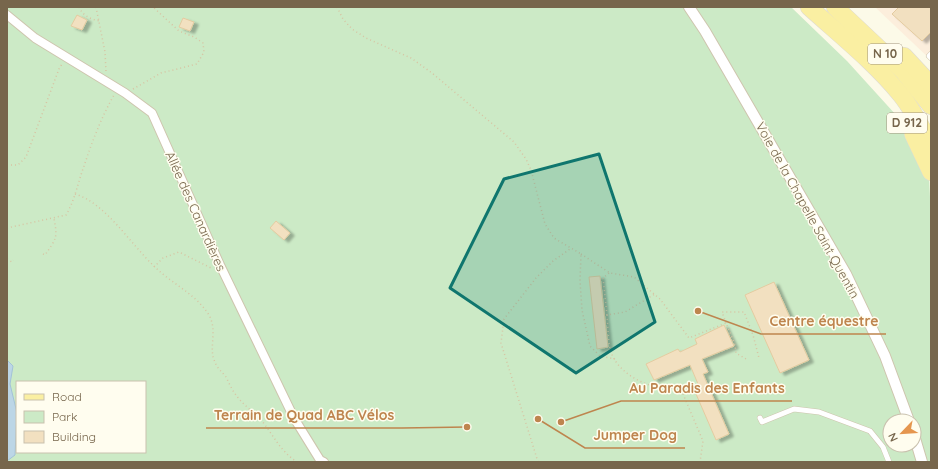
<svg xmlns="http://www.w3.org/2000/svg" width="938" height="469" viewBox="0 0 938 469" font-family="Quicksand,sans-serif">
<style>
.commercial{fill:#fceedc}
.green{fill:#cceac6;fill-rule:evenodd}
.water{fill:#bcd6e6;stroke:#a3c2d8}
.building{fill:#f2e0c0;stroke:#e4cba0;filter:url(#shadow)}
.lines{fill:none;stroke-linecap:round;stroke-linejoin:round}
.service-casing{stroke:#cec5ae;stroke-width:6}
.pedestrian-casing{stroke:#cec5ae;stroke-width:10}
.minor-casing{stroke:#cec5ae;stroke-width:12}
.primary-casing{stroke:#dedad4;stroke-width:18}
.path{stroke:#d7c4a3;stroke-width:1.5;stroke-dasharray:1 3;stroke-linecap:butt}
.service{stroke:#fff;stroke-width:5}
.pedestrian{stroke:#fff;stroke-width:8}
.minor{stroke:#fff;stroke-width:10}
.primary{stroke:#faefa2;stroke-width:17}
.marked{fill:#0f766e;fill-opacity:0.2;stroke:#0f766e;stroke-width:3;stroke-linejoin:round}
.labels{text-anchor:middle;stroke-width:3;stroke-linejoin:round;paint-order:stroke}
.shield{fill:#fffdef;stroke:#a0937d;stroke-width:1}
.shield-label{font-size:12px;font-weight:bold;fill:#77664c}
.street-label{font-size:13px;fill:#77664c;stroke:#fffdef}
.leader{fill:none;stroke:#be854e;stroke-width:1.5}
.callout-dot{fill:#be854e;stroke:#fffdef;stroke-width:1.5}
.callout-label{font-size:14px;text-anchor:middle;font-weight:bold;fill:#be854e;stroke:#fffdef;stroke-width:3;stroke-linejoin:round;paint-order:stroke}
</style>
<defs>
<filter id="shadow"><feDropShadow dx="4.5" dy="2.5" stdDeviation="1" flood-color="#0004"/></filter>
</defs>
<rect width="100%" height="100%" fill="#fcfae8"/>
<!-- commercial -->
<path class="commercial" d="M875,7H931V60Z"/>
<!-- green -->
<path class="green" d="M7,7H791L847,61L896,115L929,177L931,217V462H7ZM17,382H145V452H17ZM890,421H914V445H890Z"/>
<!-- water -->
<path class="water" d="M7,360L13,366L10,384L17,413L15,455L7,461Z"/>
<!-- building -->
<g class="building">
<path d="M899,7H931V32L922,41L892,14Z"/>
<path d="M77,15L87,20L82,30L71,26Z"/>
<path d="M183,18L194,22L190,31L179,27Z"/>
<path d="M276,221L290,233L284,240L270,228Z"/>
<path d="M600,276L608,347L597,349L589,277Z"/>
<path d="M774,282L809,360L780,373L745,295Z"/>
<path d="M724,325L734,346L702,359L708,372L703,374L729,434L716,440L693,387L698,384L690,365L654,380L646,364L678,349L680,352L697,344L695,339Z"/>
</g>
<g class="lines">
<!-- service casing -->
<g class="service-casing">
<g id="service">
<path d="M931,54L929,56L931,58"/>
<path d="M760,418L762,422L794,409L819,412L870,431L883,447L889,462"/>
</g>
</g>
<!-- pedestrian casing -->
<g class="pedestrian-casing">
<path id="pedestrian" d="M7,15L35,38L125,93L152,113L220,265L294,418L320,460L324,462"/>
</g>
<!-- minor casing -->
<g class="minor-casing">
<g id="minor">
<path d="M689,7L705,31L846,274L885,356L909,421"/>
<path d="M914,435L922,462"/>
</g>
</g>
<!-- primary casing -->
<g class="primary-casing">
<g id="primary">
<path d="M809,7C840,35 874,62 901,95C913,110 922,128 931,145"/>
<path d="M835,7L903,71L931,106"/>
<path d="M904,56L931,85"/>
<path d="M913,134L931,172"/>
</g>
</g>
<!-- path -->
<g class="path">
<path d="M79,7C83,16 90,19 100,21"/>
<path d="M96,7L105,52L106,72"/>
<path d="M337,7L343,19L352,29L366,38L411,58L432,73L514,142L526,159L531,170L545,224L554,238L581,254L580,281L582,310L590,346L600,356L615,359"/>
<path d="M133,89L161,73L197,64L204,52L203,43L194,37L179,31L153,7"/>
<path d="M7,165H18L26,157L59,69L62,64"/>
<path d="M75,194C106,203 131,245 155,267C172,284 196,294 209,315C218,331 208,349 215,362C217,368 222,372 226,377C229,383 232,390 236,395C243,405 254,412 262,421C274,436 280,451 297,462"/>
<path d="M7,228L66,215C75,200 78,182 84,166C92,142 101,118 114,95"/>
<path d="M43,254L45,255C56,239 58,238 54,219"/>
<path d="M581,254L610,273L634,277L660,299L689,338L726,323L735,345L736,353L746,359"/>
<path d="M7,259L12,262L13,260"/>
<path d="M154,267L163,258L179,252L211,268"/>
<path d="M609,273L603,278L607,315L625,312L655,294"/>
<path d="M607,315C608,326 608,338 610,349C617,376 655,393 680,387L703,441L700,462"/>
<path d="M726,323L722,312H744L753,335L759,358"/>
<path d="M538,462L501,343L504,319L536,278L553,261L570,249"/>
</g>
<!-- service -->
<use href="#service" class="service"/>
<!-- pedestrian -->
<use href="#pedestrian" class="pedestrian"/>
<!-- minor -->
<use href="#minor" class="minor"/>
<!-- primary -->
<use href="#primary" class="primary"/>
</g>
<!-- marked area -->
<path class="marked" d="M599,154L655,322L576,373L450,288L504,179Z"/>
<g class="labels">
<!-- shield labels -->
<g class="shield">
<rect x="868" y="44" width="34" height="20" rx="3"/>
<rect x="887" y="113" width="40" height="20" rx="3"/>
</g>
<g class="shield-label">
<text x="885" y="58">N 10</text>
<text x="907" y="127">D 912</text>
</g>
<!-- street labels -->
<g class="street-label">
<text transform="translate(808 210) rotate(61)" y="5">Voie de la Chapelle Saint Quentin</text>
<text transform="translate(196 211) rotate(66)" y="5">Allée des Canardières</text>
</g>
</g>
<!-- callouts -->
<path class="leader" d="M698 311L761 334H886M561 422L621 401H792M467 427L402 428H206M538 419L585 448H685"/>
<g class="callout-dot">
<circle cx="698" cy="311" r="4"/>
<circle cx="561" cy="422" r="4"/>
<circle cx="467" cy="427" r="4"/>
<circle cx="538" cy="419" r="4"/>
</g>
<g class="callout-label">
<text x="824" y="326">Centre équestre</text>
<text x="707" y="393">Au Paradis des Enfants</text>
<text x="304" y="420">Terrain de Quad ABC Vélos</text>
<text x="635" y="440">Jumper Dog</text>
</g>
<!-- border -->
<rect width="938" height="469" fill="none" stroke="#77664c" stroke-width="16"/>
<!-- legend -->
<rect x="16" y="381" width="130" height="72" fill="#fffdef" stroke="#c9c1ae"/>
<rect x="24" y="394" width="20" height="6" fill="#faefa2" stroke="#c9c1ae"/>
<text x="52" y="401" font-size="12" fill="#77664c">Road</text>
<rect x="24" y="411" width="20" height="12" fill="#cceac6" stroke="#c9c1ae"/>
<text x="52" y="421" font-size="12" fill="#77664c">Park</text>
<rect x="24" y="431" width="20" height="12" fill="#f2e0c0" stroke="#c9c1ae"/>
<text x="52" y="441" font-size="12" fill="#77664c">Building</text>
<!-- north arrow -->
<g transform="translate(902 433) rotate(245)"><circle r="19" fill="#fffdef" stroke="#c9c1ae"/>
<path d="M0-3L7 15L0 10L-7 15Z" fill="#e5964f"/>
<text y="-6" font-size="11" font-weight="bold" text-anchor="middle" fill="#77664c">N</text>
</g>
</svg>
